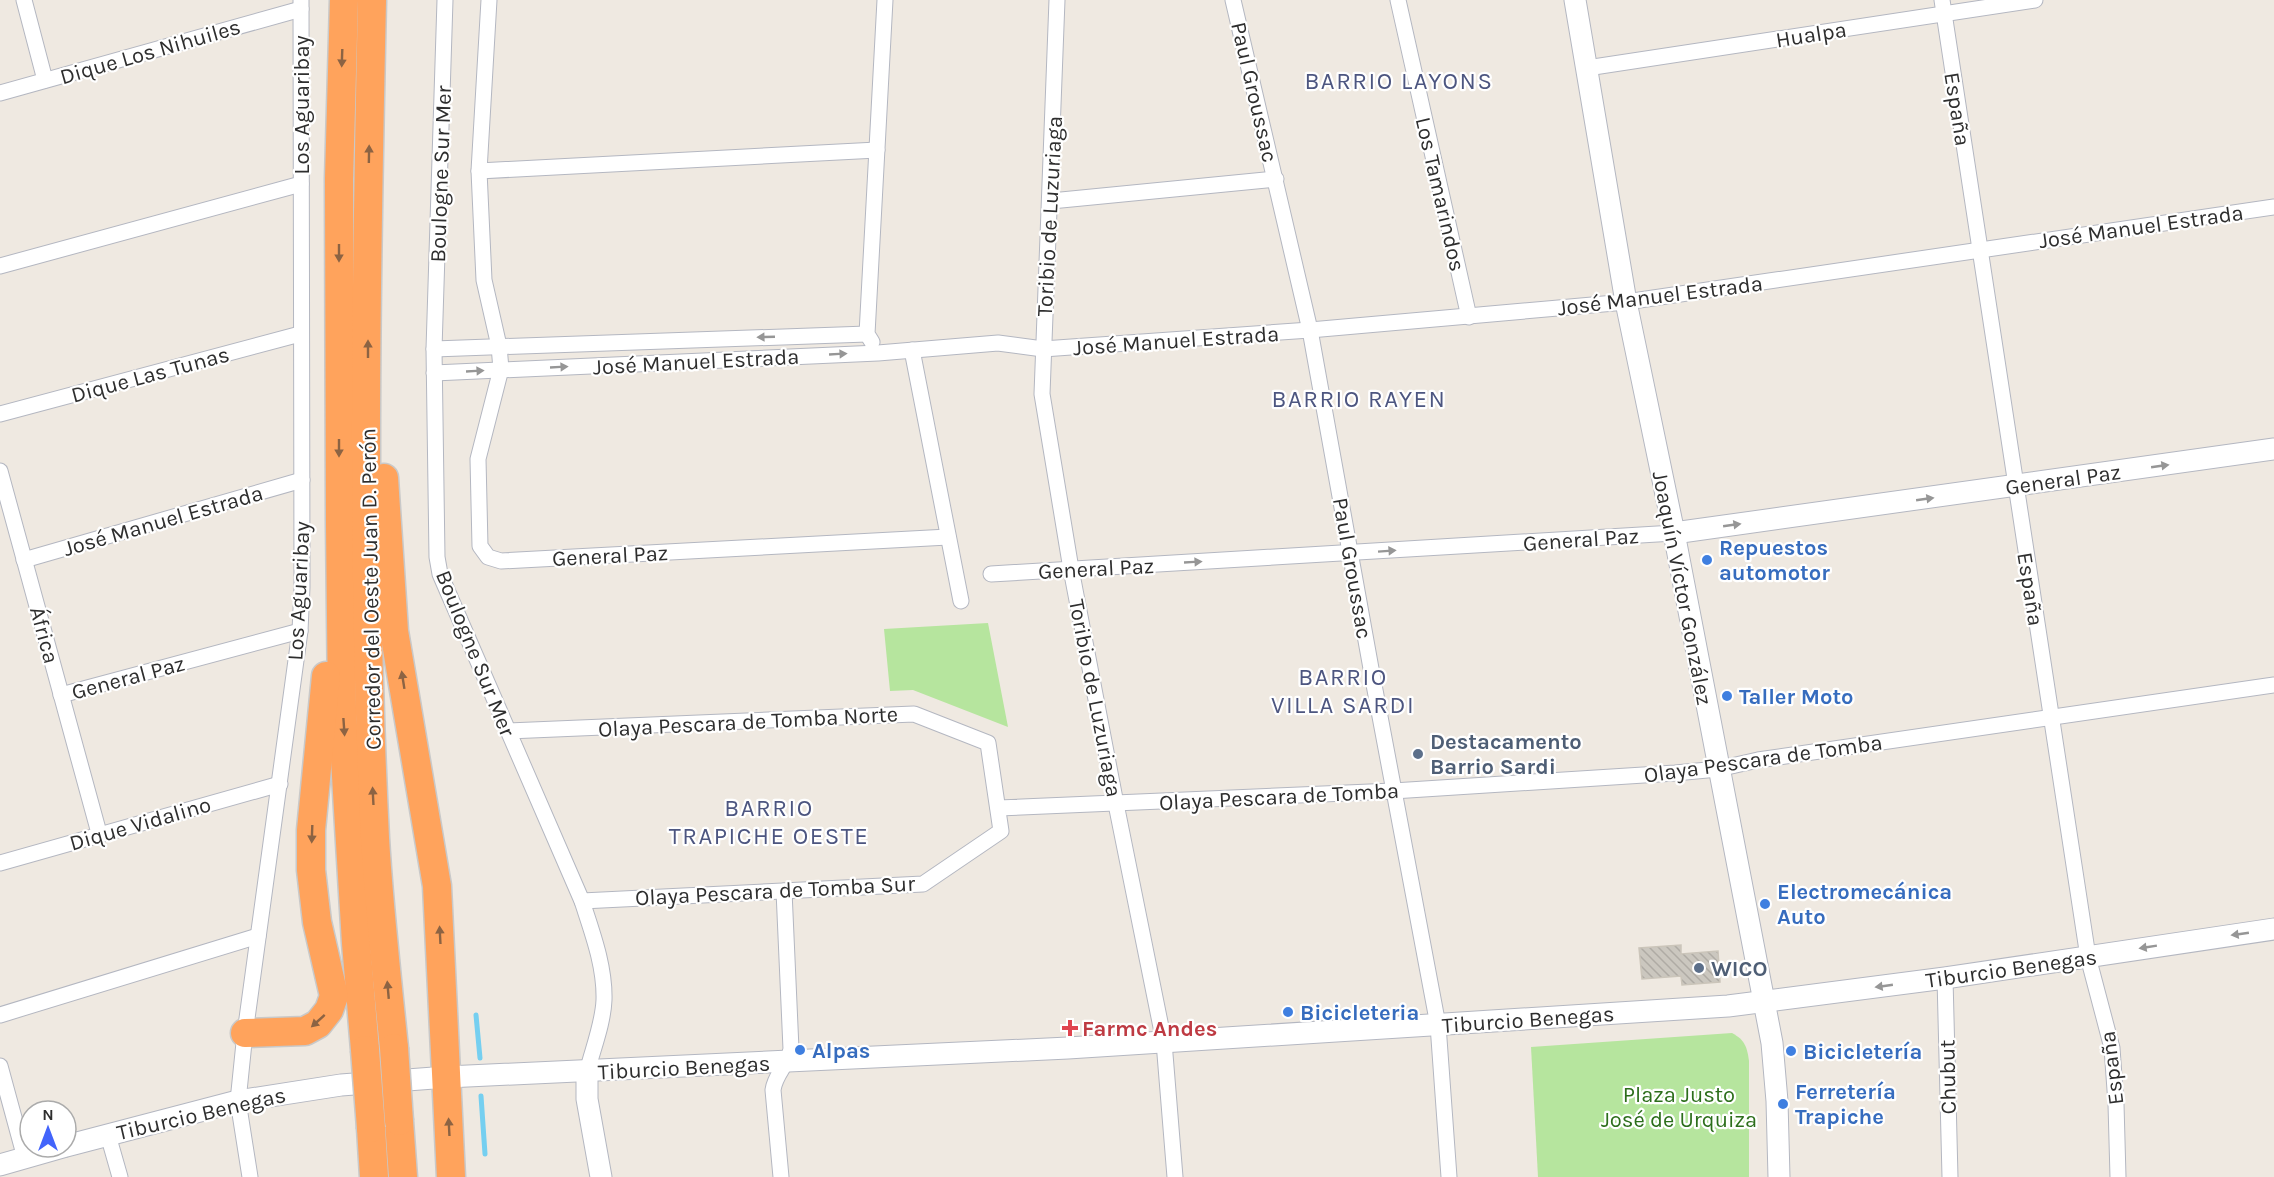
<svg xmlns="http://www.w3.org/2000/svg" width="2274" height="1177" viewBox="0 0 2274 1177" font-family="Karla,sans-serif">
<style>
.grass{fill:#b6e59e}
.lines{fill:none;stroke-linecap:round;stroke-linejoin:round}
.stream{stroke:#75cff0;stroke-width:5}
.building{fill:url(#building-back-hatch);stroke:#cbc5ba;stroke-width:1.5}
.street-casing{stroke:#b4b7c1;stroke-width:17}
.secondary-casing{stroke:#b4b7c1;stroke-width:23}
.highway-casing{stroke:#c9c9c9;stroke-width:31}
.street{stroke:#fff;stroke-width:15}
.secondary{stroke:#fff;stroke-width:21}
.highway{stroke:#ffa35c;stroke-width:28}
.highway-bridge-casing{stroke:#c9c9c9;stroke-width:31;stroke-linecap:butt}
.highway-bridge{stroke:#ffa35c;stroke-width:28}
.oneway{fill:#8c6343}
.oneway2{fill:#969696}
.shop-dot{fill:#3f7fe0;stroke:#fff;stroke-width:2}
.service-dot{fill:#5c6f8a;stroke:#fff;stroke-width:2}
.health-dot{fill:#e0444e;stroke:#fff;stroke-width:2}
.labels{text-anchor:middle;stroke-width:4.5;stroke-linejoin:round;paint-order:stroke}
.street-label{font-size:22px;fill:#2e2e2e;stroke:#fff}
.shop-label{font-size:22px;font-weight:bold;fill:#366cbe;stroke:#fff;text-anchor:start}
.service-label{font-size:22px;font-weight:bold;fill:#4e5e75;stroke:#fff;text-anchor:start}
.health-label{font-size:22px;font-weight:bold;fill:#be3a42;stroke:#fff;text-anchor:start}
.park-label{font-size:22px;fill:#2c6e1b;stroke:#fff}
.neighbourhood-label{font-size:24px;letter-spacing:1.5px;fill:#4d5680;stroke:#fff}
</style>
<defs>
<pattern id="building-back-hatch" width="6" height="6" patternUnits="userSpaceOnUse" patternTransform="scale(1.5)"><rect width="6" height="6" fill="#cbc7bf"/><path d="M-1 5l2 2M0 0l6 6M5-1l2 2" fill="none" stroke="#afaba4"/></pattern>
</defs>
<rect width="100%" height="100%" fill="#efe9e1"/>
<!-- grass -->
<g class="grass">
<path d="M988,623L1008,727L913,690L890,691L884,629Z"/>
<path d="M1732,1033C1745,1040 1747,1047 1749,1061V1177H1538L1531,1047Z"/>
</g>
<g class="lines">
<!-- stream -->
<g class="stream">
<path d="M476,1015L480,1058"/>
<path d="M481,1096L485,1154"/>
</g>
</g>
<!-- building -->
<path class="building" d="M1681,945V954L1718,951L1720,982L1682,985L1681,976L1642,979L1639,948Z"/>
<g class="lines">
<!-- street casing -->
<g class="street-casing">
<g id="street">
<path d="M24,0L45,80"/>
<path d="M445,0L434,349L437,557L440,574L582,901C592,932 605,966 604,1000C603,1024 593,1048 587,1072"/>
<path d="M489,0L479,171L484,280L499,346L501,369L478,459L480,546L488,557L501,561L948,537"/>
<path d="M1057,0L1042,394L1071,569L1116,804L1164,1042L1175,1177"/>
<path d="M1233,0L1310,330L1372,674L1438,1025L1449,1177"/>
<path d="M1398,0L1469,317"/>
<path d="M1942,0L2088,957L2112,1048L2116,1104L2118,1177"/>
<path d="M1587,68L2035,0"/>
<path d="M0,93L301,9"/>
<path d="M479,171L877,150"/>
<path d="M1051,201L1276,179"/>
<path d="M0,266L301,184"/>
<path d="M872,342L867,334L885,0"/>
<path d="M434,349L867,334"/>
<path d="M912,350L961,601"/>
<path d="M434,373L878,353L998,343L1043,349L1310,330L1626,302L2274,207"/>
<path d="M0,414L300,334"/>
<path d="M0,471L99,833"/>
<path d="M24,560L302,480"/>
<path d="M991,574L1674,533"/>
<path d="M61,695L300,631"/>
<path d="M508,731L914,714L988,743L1001,831L923,884L582,901"/>
<path d="M998,808L1393,791L1675,773L1718,769L1758,760L2274,685"/>
<path d="M0,863L280,784"/>
<path d="M1945,978L1950,1177"/>
<path d="M0,1015L258,936"/>
<path d="M0,1066L25,1158"/>
<path d="M108,1135L120,1177"/>
<path d="M250,1177L238,1101L245,1033L300,631L302,587L301,0"/>
<path d="M781,1177L773,1090C775,1074 788,1065 791,1049L784,891"/>
</g>
</g>
<!-- secondary casing -->
<g class="secondary-casing">
<g id="secondary">
<path d="M1575,0L1626,302L1674,533L1772,1043L1777,1101L1779,1177"/>
<path d="M1674,533L2274,449"/>
<path d="M587,1072V1099L601,1177"/>
<path d="M66,1146L238,1101L341,1085L447,1077L1068,1048L1728,1006L1945,978L2274,929"/>
<path d="M0,1165L63,1147"/>
</g>
</g>
<!-- highway casing -->
<g class="highway-casing">
<g id="highway">
<path d="M344,0L339,179L340,524L342,709L356,943L365,1050"/>
<path d="M372,0C366,279 361,559 375,838C379,908 387,978 394,1048"/>
<path d="M384,478L394,631L437,886L451,1177"/>
<path d="M245,1033L305,1031L318,1024L329,1010L334,996L317,922L311,870V830L326,676"/>
<path d="M399,1121L403,1177"/>
<path d="M371,1128L374,1177"/>
</g>
</g>
<!-- street -->
<use href="#street" class="street"/>
<!-- secondary -->
<use href="#secondary" class="secondary"/>
<!-- highway -->
<use href="#highway" class="highway"/>
<!-- highway-bridge casing -->
<g class="highway-bridge-casing">
<g id="highway-bridge">
<path d="M394,1048L399,1121"/>
<path d="M365,1050L371,1128"/>
</g>
</g>
<!-- highway-bridge -->
<use href="#highway-bridge" class="highway-bridge"/>
</g>
<!-- one-way arrows -->
<defs><path id="oneway-solid" d="M-6-.8H1V-3.2L6.5 0L1 3.2V.8H-6Z" transform="scale(1.5)"/></defs>
<g class="oneway">
<use href="#oneway-solid" transform="translate(342 58) rotate(92)"/>
<use href="#oneway-solid" transform="translate(369 154) rotate(-89)"/>
<use href="#oneway-solid" transform="translate(339 253) rotate(90)"/>
<use href="#oneway-solid" transform="translate(368 349) rotate(-90)"/>
<use href="#oneway-solid" transform="translate(339 448) rotate(90)"/>
<use href="#oneway-solid" transform="translate(403 680) rotate(-99)"/>
<use href="#oneway-solid" transform="translate(344 727) rotate(86)"/>
<use href="#oneway-solid" transform="translate(373 796) rotate(-93)"/>
<use href="#oneway-solid" transform="translate(312 834) rotate(92)"/>
<use href="#oneway-solid" transform="translate(440 935) rotate(-93)"/>
<use href="#oneway-solid" transform="translate(388 990) rotate(-95)"/>
<use href="#oneway-solid" transform="translate(318 1021) rotate(138)"/>
<use href="#oneway-solid" transform="translate(449 1127) rotate(-93)"/>
</g>
<g class="oneway2">
<use href="#oneway-solid" transform="translate(766 337) rotate(178)"/>
<use href="#oneway-solid" transform="translate(838 354) rotate(-3)"/>
<use href="#oneway-solid" transform="translate(559 367) rotate(-3)"/>
<use href="#oneway-solid" transform="translate(475 371) rotate(-3)"/>
<use href="#oneway-solid" transform="translate(2160 466) rotate(-8)"/>
<use href="#oneway-solid" transform="translate(1925 499) rotate(-8)"/>
<use href="#oneway-solid" transform="translate(1732 525) rotate(-8)"/>
<use href="#oneway-solid" transform="translate(1387 551) rotate(-4)"/>
<use href="#oneway-solid" transform="translate(1193 562) rotate(-3)"/>
<use href="#oneway-solid" transform="translate(2240 934) rotate(172)"/>
<use href="#oneway-solid" transform="translate(2148 947) rotate(171)"/>
<use href="#oneway-solid" transform="translate(1884 986) rotate(172)"/>
</g>
<!-- markers -->
<g class="shop-dot">
<circle cx="1707" cy="560" r="6"/>
<circle cx="1727" cy="696" r="6"/>
<circle cx="1765" cy="904" r="6"/>
<circle cx="1288" cy="1012" r="6"/>
<circle cx="800" cy="1050" r="6"/>
<circle cx="1791" cy="1051" r="6"/>
<circle cx="1783" cy="1104" r="6"/>
</g>
<g class="service-dot">
<circle cx="1418" cy="754" r="6"/>
<circle cx="1699" cy="968" r="6"/>
</g>
<path class="health-dot" d="M1067 1019h6v6h6v6h-6v6h-6v-6h-6v-6h6z"/>
<g class="labels">
<!-- street labels -->
<g class="street-label">
<text transform="translate(1811 34) rotate(-9)" y="8">Hualpa</text>
<text transform="translate(150 51) rotate(-16)" y="8">Dique Los Nihuiles</text>
<text transform="translate(1255 92) rotate(77)" y="8">Paul Groussac</text>
<text transform="translate(301 105) rotate(-90)" y="8">Los Aguaribay</text>
<text transform="translate(1958 109) rotate(81)" y="8">España</text>
<text transform="translate(440 174) rotate(-88)" y="8">Boulogne Sur Mer</text>
<text transform="translate(1441 194) rotate(77)" y="8">Los Tamarindos</text>
<text transform="translate(1049 216) rotate(-87)" y="8">Toribio de Luzuriaga</text>
<text transform="translate(2141 226) rotate(-8)" y="8">José Manuel Estrada</text>
<text transform="translate(1660 295) rotate(-7)" y="8">José Manuel Estrada</text>
<text transform="translate(1176 340) rotate(-4)" y="8">José Manuel Estrada</text>
<text transform="translate(696 361) rotate(-3)" y="8">José Manuel Estrada</text>
<text transform="translate(150 374) rotate(-15)" y="8">Dique Las Tunas</text>
<text transform="translate(2063 479) rotate(-8)" y="8">General Paz</text>
<text transform="translate(163 520) rotate(-16)" y="8">José Manuel Estrada</text>
<text transform="translate(1581 539) rotate(-4)" y="8">General Paz</text>
<text transform="translate(610 555) rotate(-3)" y="8">General Paz</text>
<text transform="translate(1096 568) rotate(-3)" y="8">General Paz</text>
<text transform="translate(1353 568) rotate(80)" y="8">Paul Groussac</text>
<text transform="translate(1683 588) rotate(79)" y="8">Joaquín Víctor González</text>
<text transform="translate(370 589) rotate(-91)" y="8">Corredor del Oeste Juan D. Perón</text>
<text transform="translate(2031 589) rotate(81)" y="8">España</text>
<text transform="translate(298 591) rotate(-87)" y="8">Los Aguaribay</text>
<text transform="translate(45 635) rotate(75)" y="8">África</text>
<text transform="translate(476 653) rotate(68)" y="8">Boulogne Sur Mer</text>
<text transform="translate(128 677) rotate(-15)" y="8">General Paz</text>
<text transform="translate(1096 698) rotate(79)" y="8">Toribio de Luzuriaga</text>
<text transform="translate(748 721) rotate(-3)" y="8">Olaya Pescara de Tomba Norte</text>
<text transform="translate(1763 758) rotate(-8)" y="8">Olaya Pescara de Tomba</text>
<text transform="translate(1279 796) rotate(-3)" y="8">Olaya Pescara de Tomba</text>
<text transform="translate(140 823) rotate(-16)" y="8">Dique Vidalino</text>
<text transform="translate(775 890) rotate(-3)" y="8">Olaya Pescara de Tomba Sur</text>
<text transform="translate(2011 968) rotate(-8)" y="8">Tiburcio Benegas</text>
<text transform="translate(1528 1019) rotate(-4)" y="8">Tiburcio Benegas</text>
<text transform="translate(684 1067) rotate(-3)" y="8">Tiburcio Benegas</text>
<text transform="translate(2111 1068) rotate(-97)" y="8">España</text>
<text transform="translate(1947 1077) rotate(-91)" y="8">Chubut</text>
<text transform="translate(201 1113) rotate(-13)" y="8">Tiburcio Benegas</text>
</g>
<!-- shop labels -->
<g class="shop-label">
<text x="1719" y="555">Repuestos<tspan x="1719" dy="25">automotor</tspan></text>
<text x="1739" y="704">Taller Moto</text>
<text x="1777" y="899">Electromecánica<tspan x="1777" dy="25">Auto</tspan></text>
<text x="1300" y="1020">Bicicleteria</text>
<text x="812" y="1058">Alpas</text>
<text x="1803" y="1059">Bicicletería</text>
<text x="1795" y="1099">Ferretería<tspan x="1795" dy="25">Trapiche</tspan></text>
</g>
<!-- service labels -->
<g class="service-label">
<text x="1430" y="749">Destacamento<tspan x="1430" dy="25">Barrio Sardi</tspan></text>
<text x="1711" y="976">WICO</text>
</g>
<!-- health labels -->
<g class="health-label">
<text x="1082" y="1036">Farmc Andes</text>
</g>
<!-- park labels -->
<g class="park-label">
<text x="1679" y="1102">Plaza Justo<tspan x="1679" dy="25">José de Urquiza</tspan></text>
</g>
<!-- neighbourhood labels -->
<g class="neighbourhood-label">
<text x="1399" y="89">BARRIO LAYONS</text>
<text x="1359" y="407">BARRIO RAYEN</text>
<text x="1343" y="685">BARRIO<tspan x="1343" dy="28">VILLA SARDI</tspan></text>
<text x="769" y="816">BARRIO<tspan x="769" dy="28">TRAPICHE OESTE</tspan></text>
</g>
</g>
<!-- north arrow -->
<g transform="translate(48 1129)"><circle r="28" fill="#ffffff" stroke="#ababab" stroke-width="1.5"/>
<path d="M0-4.5L10 22L0 15L-10 22Z" fill="#4264fb"/>
<text y="-9" font-size="16" font-weight="bold" text-anchor="middle" fill="#2e2e2e">N</text>
</g>
</svg>
